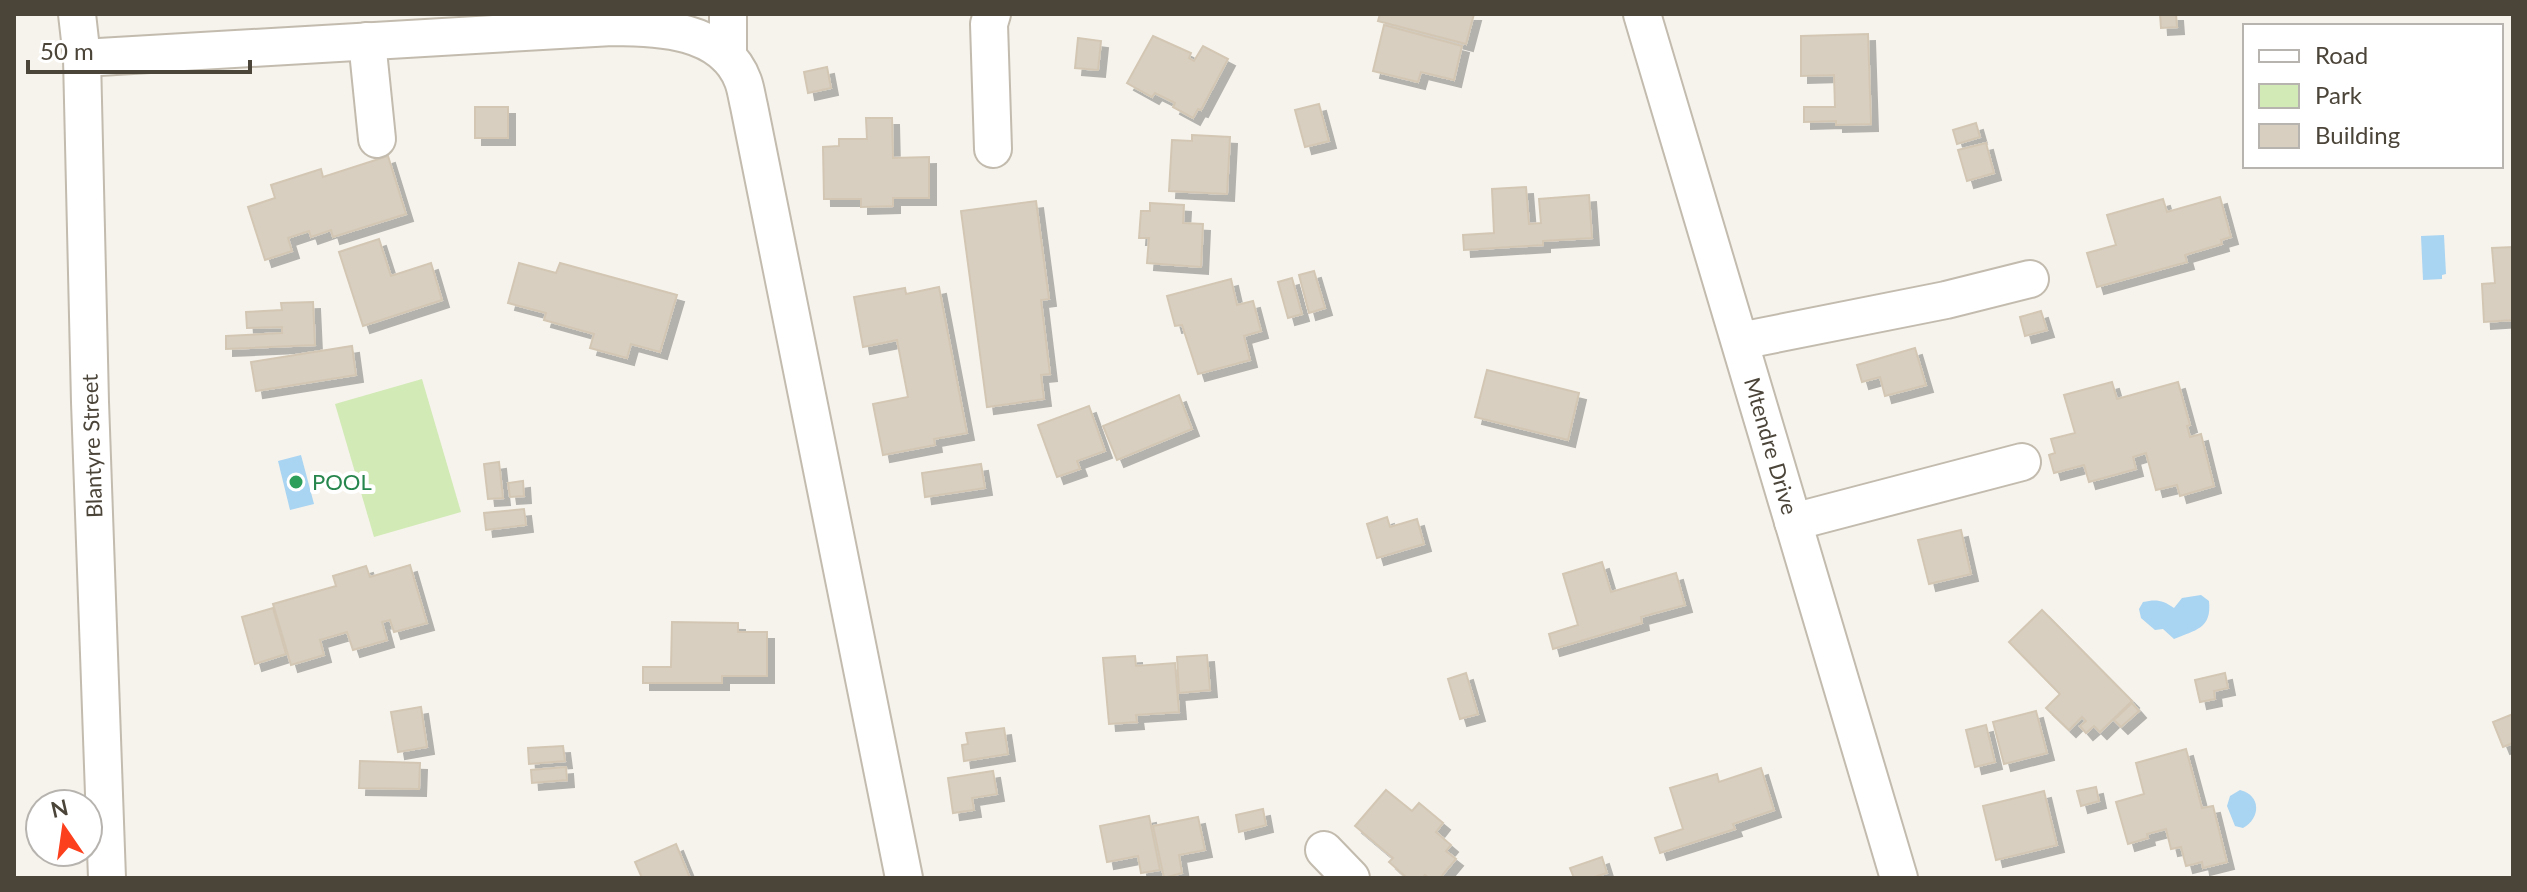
<svg xmlns="http://www.w3.org/2000/svg" width="2527" height="892" viewBox="0 0 2527 892" font-family="Lato,sans-serif">
<style>
.green{fill:#d2eab5}
.water{fill:#a9d4f2}
.building{fill:#d8cfc1;stroke:#d3c7b4;stroke-width:2;filter:url(#shadow)}
.lines{fill:none;stroke-linecap:round;stroke-linejoin:round}
.minor-casing{stroke:#c2bbae;stroke-width:40}
.minor{stroke:#fff;stroke-width:36}
.leisure-dot{fill:#2e9e5b;stroke:#fff;stroke-width:3}
.labels{text-anchor:middle;stroke-width:8;stroke-linejoin:round;paint-order:stroke}
.street-label{font-size:22px;fill:#4b4439;stroke:#fff}
.leisure-label{font-size:22px;fill:#27864d;stroke:#fff;text-anchor:start}
</style>
<defs>
<filter id="shadow"><feDropShadow dx="7" dy="7" stdDeviation="0" flood-color="#0004"/></filter>
</defs>
<rect width="100%" height="100%" fill="#f6f3ec"/>
<!-- green -->
<path class="green" d="M422,379L461,512L374,537L335,404Z"/>
<!-- water -->
<g class="water">
<path d="M2444,235L2446,274L2442,275V279L2423,280L2421,236Z"/>
<path d="M301,455L314,504L290,510L278,461Z"/>
<path d="M2201,595L2209,601C2212,629 2195,630 2174,639L2163,629L2155,630L2141,618L2139,609L2143,602C2156,599 2163,600 2174,608L2182,598Z"/>
<path d="M2240,790C2261,795 2261,818 2243,828L2235,826L2227,806L2230,796Z"/>
</g>
<!-- building -->
<g class="building">
<path d="M1380,14H1474L1466,44L1378,21Z"/>
<path d="M2160,14H2176L2177,27L2161,28Z"/>
<path d="M1384,25L1462,46L1454,80L1421,72L1418,82L1373,71Z"/>
<path d="M1868,34L1871,124L1836,125V121L1804,122V107H1835L1834,75L1801,76V36Z"/>
<path d="M1153,36L1191,53L1189,58L1194,61L1203,46L1228,59L1201,110L1198,109L1193,118L1173,107L1175,103L1155,93L1152,97L1127,83Z"/>
<path d="M1078,38L1101,41L1098,70L1075,68Z"/>
<path d="M827,67L831,88L808,93L804,72Z"/>
<path d="M1319,104L1329,141L1305,147L1295,110Z"/>
<rect x="475" y="107" width="33" height="31"/>
<path d="M866,118H892L893,158L929,157V198H893V206L861,207V199H824L823,147L839,146V139H867Z"/>
<path d="M1976,123L1980,137L1957,144L1953,130Z"/>
<path d="M1192,135L1230,137L1227,194L1169,191L1172,140L1192,141Z"/>
<path d="M1986,143L1994,173L1967,181L1958,150Z"/>
<path d="M388,156L406,214L333,237L331,230L311,237L309,231L288,238L292,251L265,260L248,207L275,198L271,185L321,169L323,177Z"/>
<path d="M1526,187L1529,224L1541,223L1539,199L1589,195L1592,238L1543,241V245L1464,250L1463,235L1494,233L1492,189Z"/>
<path d="M2220,197L2231,237L2221,240L2222,244L2185,255L2187,262L2097,287L2087,253L2116,245L2107,215L2163,199L2167,212Z"/>
<path d="M1036,201L1049,299L1041,300L1050,374L1041,375L1044,399L987,407L961,211Z"/>
<path d="M1150,203L1184,205L1183,223L1203,224L1201,267L1147,263L1149,238H1139L1141,211H1150Z"/>
<path d="M379,239L391,276L431,263L442,300L363,326L339,252Z"/>
<path d="M2513,247V320L2484,322L2482,284L2495,283L2492,248Z"/>
<path d="M519,263L556,273L560,263L677,295L660,352L631,344L627,358L590,348L594,334L544,320L546,313L508,303Z"/>
<path d="M1314,271L1325,308L1309,313L1299,275Z"/>
<path d="M1292,278L1302,314L1288,318L1278,282Z"/>
<path d="M1231,279L1237,305L1253,301L1261,331L1244,336L1250,360L1198,374L1182,325L1175,326L1167,296Z"/>
<path d="M939,287L967,433L934,439L935,445L883,455L873,404L908,397L897,340L863,347L854,297L905,288L906,294Z"/>
<path d="M313,302L315,345L226,349V336L282,333V327L247,328L246,312L282,310L281,303Z"/>
<path d="M2041,311L2047,330L2025,336L2020,317Z"/>
<path d="M352,346L356,375L256,391L251,362Z"/>
<path d="M1915,348L1926,385L1885,396L1880,377L1862,382L1857,365Z"/>
<path d="M1487,370L1579,393L1568,440L1475,417Z"/>
<path d="M2112,382L2117,399L2178,382L2190,425L2187,426L2190,437L2201,434L2214,486L2180,496L2177,485L2156,490L2146,453L2133,457L2136,469L2089,482L2084,465L2054,473L2049,455L2055,453L2051,439L2075,433L2064,395Z"/>
<path d="M1179,395L1192,429L1117,460L1103,426Z"/>
<path d="M1089,406L1105,451L1077,461L1080,469L1057,477L1038,425Z"/>
<path d="M499,462L503,498L488,499L484,464Z"/>
<path d="M981,464L985,488L925,497L922,473Z"/>
<path d="M523,481L524,496L510,497L508,483Z"/>
<path d="M524,509L526,525L486,530L484,513Z"/>
<path d="M1387,517L1390,527L1417,519L1424,544L1377,558L1367,524Z"/>
<path d="M1961,530L1971,574L1929,584L1918,540Z"/>
<path d="M1602,562L1611,592L1676,573L1685,605L1641,617L1642,623L1553,649L1549,634L1578,625L1563,574Z"/>
<path d="M410,565L427,623L394,632L390,620L382,622L387,640L353,650L347,632L320,640L324,655L291,665L273,604L336,586L333,576L366,566L370,577Z"/>
<path d="M273,608L286,654L255,664L242,617Z"/>
<path d="M2042,610L2132,701L2100,732L2094,726L2086,733L2080,726L2086,721L2082,717L2069,730L2046,708L2060,694L2009,642Z"/>
<path d="M672,622L738,623V632H767V676H722V683H643V667H671Z"/>
<path d="M1207,655L1210,690L1179,693L1177,657Z"/>
<path d="M1135,656L1136,666L1175,663L1179,712L1136,715L1137,722L1109,724L1103,658Z"/>
<path d="M1466,673L1478,714L1460,719L1448,679Z"/>
<path d="M2225,673L2228,688L2214,691L2215,699L2200,702L2195,680Z"/>
<path d="M2132,703L2139,711L2121,727L2114,720Z"/>
<path d="M421,707L427,747L398,752L391,712Z"/>
<path d="M2036,711L2047,753L2004,764L1993,722Z"/>
<path d="M2513,714V743L2503,747L2493,722Z"/>
<path d="M1986,725L1995,762L1975,767L1966,730Z"/>
<path d="M1004,728L1008,754L964,761L962,745L968,744L966,733Z"/>
<path d="M563,746L565,761L529,764L528,748Z"/>
<path d="M2186,749L2202,808L2213,806L2227,862L2203,868L2202,862L2186,866L2181,847L2171,849L2166,829L2147,834L2148,838L2128,844L2116,802L2144,794L2136,763Z"/>
<path d="M360,761L420,763L419,789L359,788Z"/>
<path d="M566,767L567,780L532,783L531,770Z"/>
<path d="M1761,768L1774,810L1733,824L1735,829L1660,853L1655,838L1683,829L1670,788L1717,774L1719,782Z"/>
<path d="M993,771L997,794L972,798L974,810L953,813L948,778Z"/>
<path d="M2096,787L2099,801L2081,806L2077,791Z"/>
<path d="M1386,790L1412,811L1419,803L1443,823L1436,832L1451,845L1446,851L1456,859L1440,878H1429L1425,875L1422,878H1407L1389,862L1393,858L1355,826Z"/>
<path d="M2044,791L2057,845L1996,860L1983,806Z"/>
<path d="M1263,809L1266,825L1239,832L1236,815Z"/>
<path d="M1149,816L1160,870L1141,873L1138,856L1107,862L1100,826Z"/>
<path d="M1198,817L1205,850L1179,855L1182,873L1164,878L1153,826Z"/>
<path d="M676,844L690,878H642L635,862Z"/>
<path d="M1602,857L1607,873L1591,878H1574L1570,868Z"/>
</g>
<g class="lines">
<!-- minor casing -->
<g class="minor-casing">
<g id="minor">
<path d="M77,14L82,58L90,402L107,878"/>
<path d="M728,14V57"/>
<path d="M992,14L989,24L993,149"/>
<path d="M1642,14L1899,878"/>
<path d="M367,41L377,139"/>
<path d="M82,58L612,27C657,27 724,29 743,81C746,89 747,98 749,106L904,878"/>
<path d="M1740,341L1946,300L2030,279"/>
<path d="M1793,522L2022,462"/>
<path d="M1324,850L1351,878"/>
</g>
</g>
<!-- minor -->
<use href="#minor" class="minor"/>
</g>
<!-- markers -->
<circle class="leisure-dot" cx="296" cy="482" r="8"/>
<g class="labels">
<!-- street labels -->
<g class="street-label">
<text transform="translate(92 446) rotate(-92)" y="8">Blantyre Street</text>
<text transform="translate(1771 446) rotate(74)" y="8">Mtendre Drive</text>
</g>
<!-- leisure labels -->
<g class="leisure-label">
<text x="312" y="490">POOL</text>
</g>
</g>
<!-- border -->
<rect width="2527" height="892" fill="none" stroke="#4b4439" stroke-width="32"/>
<!-- legend -->
<rect x="2243" y="24" width="260" height="144" fill="#ffffff" stroke="#b7b4b0" stroke-width="2"/>
<rect x="2259" y="50" width="40" height="12" fill="#ffffff" stroke="#b7b4b0" stroke-width="2"/>
<text x="2315" y="64" font-size="24" fill="#4b4439">Road</text>
<rect x="2259" y="84" width="40" height="24" fill="#d2eab5" stroke="#b7b4b0" stroke-width="2"/>
<text x="2315" y="104" font-size="24" fill="#4b4439">Park</text>
<rect x="2259" y="124" width="40" height="24" fill="#d8cfc1" stroke="#b7b4b0" stroke-width="2"/>
<text x="2315" y="144" font-size="24" fill="#4b4439">Building</text>
<!-- north arrow -->
<g transform="translate(64 828) rotate(347)"><circle r="38" fill="#ffffff" stroke="#b7b4b0" stroke-width="2"/>
<path d="M0-6L14 30L0 20L-14 30Z" fill="#fc3f1d"/>
<text y="-12" font-size="22" font-weight="bold" text-anchor="middle" fill="#4b4439">N</text>
</g>
<!-- scale -->
<path d="M28 60v12h222v-12" fill="none" stroke="#4b4439" stroke-width="4"/>
<text x="40" y="60" font-size="24" fill="#4b4439" stroke="#ffffff" stroke-width="6" paint-order="stroke">50 m</text>
</svg>
